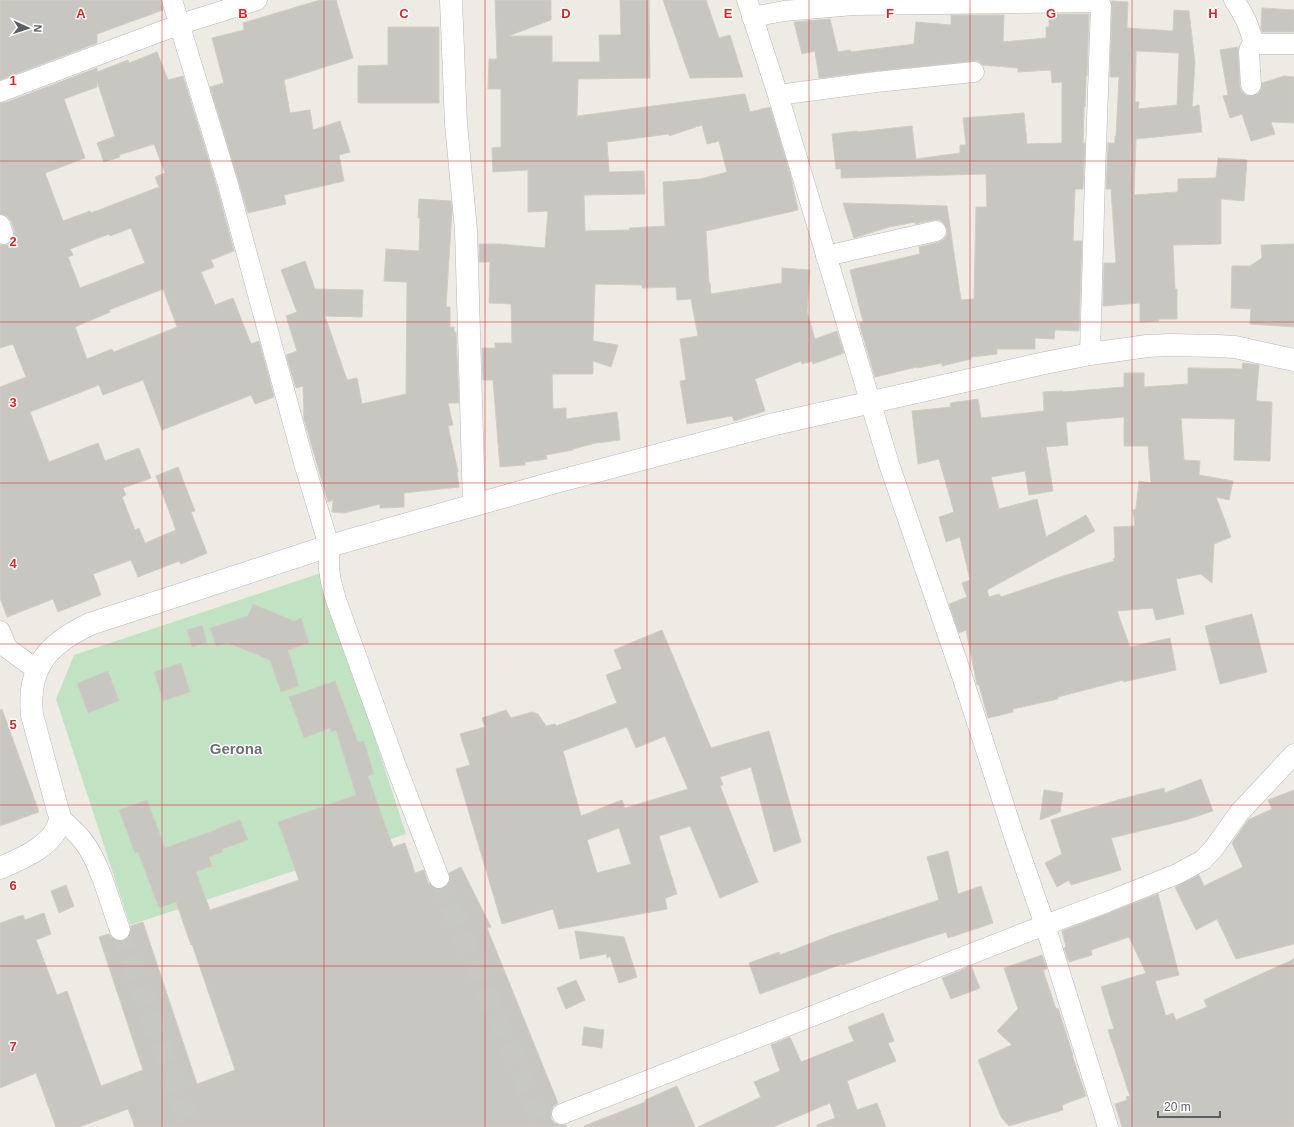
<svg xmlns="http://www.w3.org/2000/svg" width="1294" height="1127" viewBox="0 0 1294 1127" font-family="Helvetica,sans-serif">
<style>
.green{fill:#c1e3c4}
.building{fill:#c8c6c0;stroke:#d1cdc2;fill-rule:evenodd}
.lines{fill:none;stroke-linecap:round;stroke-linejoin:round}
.street-tunnel{stroke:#c8c8c3;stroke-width:20;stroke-dasharray:20 10;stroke-linecap:butt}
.street-casing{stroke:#b6b8bc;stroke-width:21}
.secondary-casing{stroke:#b7b9be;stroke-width:23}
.street{stroke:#fff;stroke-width:20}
.secondary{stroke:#fff;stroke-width:22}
.grid{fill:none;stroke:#d62828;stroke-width:1;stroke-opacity:0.55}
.labels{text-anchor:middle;stroke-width:3;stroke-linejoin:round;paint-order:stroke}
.district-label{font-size:15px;font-weight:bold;fill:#6c7075;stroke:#fff}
.grid-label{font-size:13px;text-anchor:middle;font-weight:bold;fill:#d62828;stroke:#fff;stroke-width:3;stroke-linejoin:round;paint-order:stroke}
</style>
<rect width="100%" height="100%" fill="#edebe3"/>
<!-- green -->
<path class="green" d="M321,573L406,834L130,925L56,699L74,655Z"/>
<!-- building -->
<g class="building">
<path d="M0,0H161L163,10L97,34V43L0,80Z"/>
<path d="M320,0H336L353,58L284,80L290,113L310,110L313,130L340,121L350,152L339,155L344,181L284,195L286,204L248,213L210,87L224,83L212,38L244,30L243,23Z"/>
<path d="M495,0H551V20L508,36H552V62H600L599,35H621L620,0H649L650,78L578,79L577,116L745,94L750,112L770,107L791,177L798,210L706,231L709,283H710L711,294L782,283V268L810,270L807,312L815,339L837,331L844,353L813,364L812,361L802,364L801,361L755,379L765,411L734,421L732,416L687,424L680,381L686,380L680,339L698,336L691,299L677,300L676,287L642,288V285L595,284L593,341L618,345L611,367L593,361V374H552L553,409L566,408V419L617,412L620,440L596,443L573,449V450L546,455L547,459L525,462V465L500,467L493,380H483L482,348H495V343H512L511,304L489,303L490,262H479V244H500L545,248L548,211L528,212V170L493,172L492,148L501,147V89H488L489,59H497ZM702,125L707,144L719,141L727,172L700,179L663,182L665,226L629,228L630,230L585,231L584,195L645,194L644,171L609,172L607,142L669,134V136Z"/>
<path d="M663,0H706L719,38L730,35L743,77L690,78Z"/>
<path d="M1111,1L1128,2L1127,28L1173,31L1174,10L1189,11L1195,63L1192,107L1199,105L1202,132L1136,139L1134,195L1178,192V179L1216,178L1218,158L1247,160L1244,201L1221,199V244L1173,245L1175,289H1177V319H1159V321L1140,322V303L1103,306L1104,263H1116L1111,189H1106L1108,143H1115V136H1116L1119,77H1110L1112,6ZM1136,51L1179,53L1177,105L1138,109L1139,102H1135Z"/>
<path d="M1262,8L1294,10V32H1262L1261,27Z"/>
<path d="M1049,14H1089L1087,76H1086L1085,107H1084L1083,143H1085L1083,189H1075L1073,241H1082L1079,331L1055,330L1054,339L1035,338V349H997V354L971,357V359L942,366V363L917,368V367L875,377L859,323L863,322L850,270L920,254L919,247L939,242L943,240L947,235V229L944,223L940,220H934L915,224V222L889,227L854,238L843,203L947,206L961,300L974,299L976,207H987L986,174L841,178V169H836L832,134L857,131V132L912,126L916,159L960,153V145H966L963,118L1024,113L1027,144L1062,143V82L1052,83L1051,70L1018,72V68L983,65L978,61H973L875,71L819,78L815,51L802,54L794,22L830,19L838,52L850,50L851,52L914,44L916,22L951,25V15H1004L1003,42L1046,38V27H1049Z"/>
<path d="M388,27H439V103H358V66L388,65Z"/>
<path d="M1238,47V54L1240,86L1241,91L1246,95L1251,96L1258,94L1261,90L1262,83L1284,76L1294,77V123L1271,122L1275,134L1251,141L1242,114L1230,118L1223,96L1228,95L1220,50Z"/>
<path d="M157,52L168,80L183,76L216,184L234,251L211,260L214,267L201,272L215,305L233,298L251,344L259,341L274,397L255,404L251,395L162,430L143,380L103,395L99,385L30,412L49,462L98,443L105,461L139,448L151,478L123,488L126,495L122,497L135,530L139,528L145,543L176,530L156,476L178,467L195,511L191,512L207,553L181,564L179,561L138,577L131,560L93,574L101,595L58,612L53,599L7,617L0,598V387L26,377L13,344L0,348V245H7L12,241L14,236V230L11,221L7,216L0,214V103H4L97,68V72L128,60L129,63ZM97,81L115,136L97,143L104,162L120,157L119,155L154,144L165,173L155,177L159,187L91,213L90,211L63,221L45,173L85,158L64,99L97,87ZM131,228L145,263L80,288L68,257L73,255L70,249L109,234L110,236ZM163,289L177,327L114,352L112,349L87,359L75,327L110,312L109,310Z"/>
<path d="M419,199L451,201L452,210L446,307H450V327H454V332H456L459,403H448L453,425L448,426L458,472L457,473L459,487L404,493V507L380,508V504L344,513L332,512L333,500L328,502L304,419L303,386L296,388L286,355L297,351L286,316L297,312L281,270L305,261L315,289L363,290L362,317L325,316L347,380L357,378L362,404L406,394L407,282L384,281L386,249L419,251L420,218H418Z"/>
<path d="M1294,244V327L1250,324L1251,309L1231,308L1232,266H1250L1262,258L1261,245Z"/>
<path d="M1243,363L1259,365L1256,401L1272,402L1270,461L1234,460L1235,419L1181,418L1184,460L1200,461L1199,475L1233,481L1229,500L1216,497L1231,537L1214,544L1212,583L1201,574L1176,579L1184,614L1156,620L1153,608L1117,611L1130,647L1170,638L1176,670L1123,682V680L1058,697V699L1013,709V712L988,718L979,685H977L966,630L959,633L949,604L967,597L962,583L970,580L960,537L946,542L939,517L954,512L939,459L918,464L912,411L951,407L950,403L978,399L981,418L1044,411L1043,392L1063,391V392L1124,387V373H1144V387L1188,384V368L1242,369ZM1124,417V446H1148L1151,483L1139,481L1136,509L1133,510L1135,526L1114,527L1115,558L1113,559L1114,561L1063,576L1001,597L999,594L989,597L987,590L1095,531L1086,515L1046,537L1037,499L999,509L991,477L1025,471L1029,495L1053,491L1046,447L1068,445L1066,422Z"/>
<path d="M253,604L294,621L301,618L309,643L288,650L299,686L281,692L270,660L228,643L216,646L210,628L248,616Z"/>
<path d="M1252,614L1267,672L1220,684L1205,626Z"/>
<path d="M202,625L207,642L192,647L187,630Z"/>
<path d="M662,630L711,748L769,731L801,842L774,852L751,767L720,777L723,785L720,786L758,882L720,898L690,826L659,836L677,894L665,898L667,909L559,929L553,909L502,924L456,769L470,765L460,734L485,727L482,718L506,710L511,718L532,712L538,714L546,726L555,724L556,726L617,703L606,675L622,669L614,650ZM627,727L636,748L665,736L688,789L625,808L622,800L581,816L563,751ZM619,828L631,864L597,873L587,840Z"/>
<path d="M181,663L190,692L163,701L154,672Z"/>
<path d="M108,671L119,701L88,713L77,683Z"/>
<path d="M335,681L358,742L364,741L374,774L368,776L393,847L405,843L415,873L424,870L428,883L437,889H443L448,886L450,879L449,873L461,867L491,927L487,928L558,1103L553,1107L551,1112V1119L555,1123L561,1125H566L567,1127H135L128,1109L79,1127H56L36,1073L0,1088V923L23,915L25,920L44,913L51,934L36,940L57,995L67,991L101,1086L143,1070L99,937L109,934L113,939L118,941H123L129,937L131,932V926L143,922L197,1084L235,1070L192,944L191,945L176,902L159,908L138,852L135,853L119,810L147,800L165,848L216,830V829L240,820L248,840L222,849L223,852L209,857L212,866L196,872L210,910L299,880L278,822L356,795L336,730L331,732L330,728L304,738L289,697Z"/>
<path d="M2,709L39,812L0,826V710Z"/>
<path d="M1201,779L1213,811L1186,820L1111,838L1121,870L1071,885L1069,880L1057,887L1045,863L1062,854L1051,820L1118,800L1164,788L1165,793Z"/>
<path d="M1044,790L1063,793L1060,812L1040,820Z"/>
<path d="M1294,790V944L1236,959L1217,919L1196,930L1175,887L1199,875L1204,886L1243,867L1232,843L1248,820L1272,809L1268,800Z"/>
<path d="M948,851L958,894L981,886L993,923L948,938L946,932L843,965L842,964L760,994L749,963L779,952L780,955L832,935L939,900L927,857Z"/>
<path d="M66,885L74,906L59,913L51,891Z"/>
<path d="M1158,894L1179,975L1155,981L1166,1016L1173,1013L1176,1020L1207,1007L1204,1000L1294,959V1127H1122L1115,1104L1127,1100L1126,1097L1130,1096L1108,1030L1114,1029L1101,987L1146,973L1129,937L1091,950L1092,955L1069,962L1064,948L1066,947L1062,931Z"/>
<path d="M575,931L624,937L637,977L619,983L610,956L607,958L606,954L580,959Z"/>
<path d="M1042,955L1047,969L1043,970L1056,1009L1058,1008L1073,1055H1072L1086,1096L1062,1105L1063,1110L1009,1126L1001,1117L978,1060L1012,1045L997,1031L1018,1009L1004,968Z"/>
<path d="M971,966L980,988L951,999L942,978Z"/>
<path d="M576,980L585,1000L566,1009L557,988Z"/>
<path d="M883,1013L894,1041L888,1043L896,1061L847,1081L857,1110L877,1103L886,1127H817V1125L835,1118L830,1103L773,1127H698L761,1097L754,1082L780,1071L771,1045L790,1037L801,1062L854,1041L848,1027Z"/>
<path d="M584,1027L604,1030L602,1048L582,1045Z"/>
<path d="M677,1086L695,1127H585L584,1126L645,1102V1100Z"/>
</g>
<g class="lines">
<!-- street-tunnel -->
<g class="street-tunnel">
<path d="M439,878L543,1127"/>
<path d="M120,930L190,1127"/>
</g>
<!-- street casing -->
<g class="street-casing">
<g id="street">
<path d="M172,0L227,181L304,463L329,546V569L331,582L336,600L396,766L439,878"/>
<path d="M747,0L778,95L889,464L961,673L1015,839L1045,925L1108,1127"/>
<path d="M1234,0C1245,16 1249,26 1254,44"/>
<path d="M752,17L784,11L853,5L1099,2L1101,6L1095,176L1090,354"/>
<path d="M1251,85L1249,53C1249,47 1252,44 1258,44H1294"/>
<path d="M0,92L178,25L257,0"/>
<path d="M778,95L876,82L974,72"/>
<path d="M0,225L3,234"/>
<path d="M826,256L936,231"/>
<path d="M0,631L7,648L37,670"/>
<path d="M60,818C69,826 79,834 86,845C102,869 110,903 120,930"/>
<path d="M562,1114L1045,925L1107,902L1177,874L1203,860L1214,848L1239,813L1294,754"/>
</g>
</g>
<!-- secondary casing -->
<g class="secondary-casing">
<g id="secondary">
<path d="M451,0L456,124L466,230L474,504"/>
<path d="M0,868C21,859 56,845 60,819C60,816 58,811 57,807L32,715C27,667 48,644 90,624L329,546L556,482L775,424L1040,364L1090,354L1126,349L1147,346L1170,345L1217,346L1235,347L1294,360"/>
</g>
</g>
<!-- street -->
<use href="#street" class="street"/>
<!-- secondary -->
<use href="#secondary" class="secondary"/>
</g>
<!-- grid -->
<path class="grid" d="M162,0V1127M324,0V1127M485,0V1127M647,0V1127M809,0V1127M970,0V1127M1132,0V1127M0,161H1294M0,322H1294M0,483H1294M0,644H1294M0,805H1294M0,966H1294"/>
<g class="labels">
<!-- district labels -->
<g class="district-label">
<text x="236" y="754">Gerona</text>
</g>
</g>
<g class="grid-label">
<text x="81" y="18">A</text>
<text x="243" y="18">B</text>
<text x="404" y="18">C</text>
<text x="566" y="18">D</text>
<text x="728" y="18">E</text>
<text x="890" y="18">F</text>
<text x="1051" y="18">G</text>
<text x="1213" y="18">H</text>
<text x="13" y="85">1</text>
<text x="13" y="246">2</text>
<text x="13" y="407">3</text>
<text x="13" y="568">4</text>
<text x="13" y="729">5</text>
<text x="13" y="890">6</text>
<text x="13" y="1051">7</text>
</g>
<!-- north arrow -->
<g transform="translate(28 28) rotate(93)" stroke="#ffffff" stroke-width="3" paint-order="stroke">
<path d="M0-3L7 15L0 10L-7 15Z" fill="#5b5e63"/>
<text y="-6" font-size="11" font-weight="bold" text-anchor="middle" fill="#5b5e63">N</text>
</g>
<!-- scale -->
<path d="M1158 1111v6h62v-6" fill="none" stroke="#5b5e63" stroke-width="2"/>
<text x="1164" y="1111" font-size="12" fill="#5b5e63" stroke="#ffffff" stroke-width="3" paint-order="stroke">20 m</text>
</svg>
